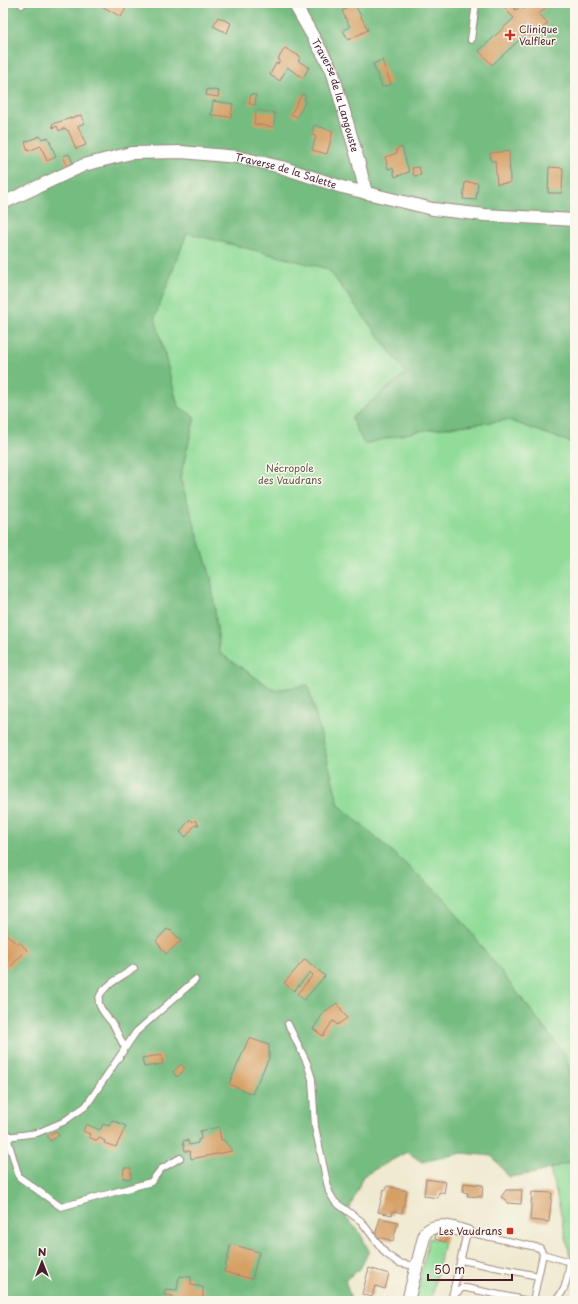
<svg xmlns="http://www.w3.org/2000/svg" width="578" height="1304" viewBox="0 0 578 1304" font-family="'Playpen Sans',sans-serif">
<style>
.green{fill:#90dc98;stroke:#6d7e62}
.forest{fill:#74bc80;stroke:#5f6e56}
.building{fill:#d69f64}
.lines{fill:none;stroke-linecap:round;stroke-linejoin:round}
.lane-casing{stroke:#9c847d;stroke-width:8}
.street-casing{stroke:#9c847d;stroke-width:14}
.lane{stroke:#fff;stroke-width:6}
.street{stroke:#fff;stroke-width:12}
.poi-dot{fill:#c8321e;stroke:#fbf7ec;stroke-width:1.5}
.labels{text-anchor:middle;stroke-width:3;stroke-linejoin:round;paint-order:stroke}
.poi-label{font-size:10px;fill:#4a1f2b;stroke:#fbf7ec;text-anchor:start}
.street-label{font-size:10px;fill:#4a1f2b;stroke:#fbf7ec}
.park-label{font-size:10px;fill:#5f584c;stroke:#fbf7ec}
</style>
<rect width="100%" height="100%" fill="#fbf7ec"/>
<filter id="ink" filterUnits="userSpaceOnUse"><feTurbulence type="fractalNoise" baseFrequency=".025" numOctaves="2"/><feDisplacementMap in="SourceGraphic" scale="8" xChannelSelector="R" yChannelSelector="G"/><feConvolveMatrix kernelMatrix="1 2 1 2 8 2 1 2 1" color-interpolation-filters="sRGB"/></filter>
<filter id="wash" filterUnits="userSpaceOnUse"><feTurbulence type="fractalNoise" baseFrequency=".012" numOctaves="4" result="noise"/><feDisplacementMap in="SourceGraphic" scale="16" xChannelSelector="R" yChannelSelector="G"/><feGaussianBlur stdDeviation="0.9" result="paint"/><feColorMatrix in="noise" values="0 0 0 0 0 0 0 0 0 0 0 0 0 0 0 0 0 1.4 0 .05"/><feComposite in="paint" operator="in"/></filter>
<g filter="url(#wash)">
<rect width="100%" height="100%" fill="#efe9cf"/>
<!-- green -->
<g class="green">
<path d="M36,193L575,224V1259L570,1256L560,1209L550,1170L401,975L353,1009Z"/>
<path d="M429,1238L444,1242L438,1271L433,1270V1273L437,1274L431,1301H415Z"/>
</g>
<!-- forest -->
<path class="forest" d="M3,3H575V444L508,420L418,431L364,444L351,418L406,373L328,269L187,233L155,317L178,406L195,417L180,478L211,577L220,653L274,690L308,685L339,805L445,899L566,1056L575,1089V1161L536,1173L509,1177L492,1156L462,1153L422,1162L407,1152L363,1176L346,1218L359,1231L369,1251L360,1269L345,1280L351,1300L349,1301H3L5,1214L3,1211Z"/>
<g id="blocks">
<!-- building -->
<g class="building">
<path d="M101,3H129L121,17L100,5Z"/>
<path d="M343,3H354L368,30L348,40L343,30L350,27L342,11L346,9Z"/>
<path d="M529,3H551L539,14L548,23L532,38L527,33L492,65L479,51L514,18L505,9L510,4L516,10L521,6L524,9L530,4Z"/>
<path d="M218,17L231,23L227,33L213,26Z"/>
<path d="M285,48L301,57L298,61L309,67L303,78L287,67L280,81L270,75L276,63L278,64L280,60L278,59Z"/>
<path d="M382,60L391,84L382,87L373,64Z"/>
<path d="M207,89L219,91L218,97L206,95Z"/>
<path d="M251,94L256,95L255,105L249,104Z"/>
<path d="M302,94L306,96L304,100L306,101L297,117L291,114Z"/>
<path d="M213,101L233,104L231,117L211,115Z"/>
<path d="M256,110L275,113L274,127L254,124Z"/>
<path d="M81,115L84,123L78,126L86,145L76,149L68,130H66L65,128L59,131L57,126L53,128L52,124Z"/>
<path d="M314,125L333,131L327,154L312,150L316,136L312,135Z"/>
<path d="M40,136L42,139L48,137L56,157L47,161L41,146L28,151L25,142Z"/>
<path d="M402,147L409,172L395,177L393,168L388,169L385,157L397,153L396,149Z"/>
<path d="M509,151L510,183L497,184L495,161H491L490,153Z"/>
<path d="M69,154L74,166L68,168L63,156Z"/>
<path d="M419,167L421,175L414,176L412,168Z"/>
<path d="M549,167L563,168L562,193H548Z"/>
<path d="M465,182L478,183L476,200L463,199Z"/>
<path d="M190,819L193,822L195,820L199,825H195L186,837L180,832Z"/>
<path d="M167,929L170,931L171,930L181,941L166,954L156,941Z"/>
<path d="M6,934L17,944L19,942L27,950L8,969L3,964V937Z"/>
<path d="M305,959L325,976L304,1000L297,994L313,975L310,972L294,991L284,983Z"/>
<path d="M337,1003L347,1018L337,1025L334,1021L332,1022L323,1036L313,1029L324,1012Z"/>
<path d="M249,1038L269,1045V1058L252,1094L229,1084Z"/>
<path d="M161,1055L163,1064L144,1067L142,1058Z"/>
<path d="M181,1064L184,1067V1070L177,1077L173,1072Z"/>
<path d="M112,1120L126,1126L116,1147L104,1143L105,1141L99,1138L97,1141L89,1137L90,1134L83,1131L86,1124L100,1130L103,1124L109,1126Z"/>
<path d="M219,1127L221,1140H224L232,1151L191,1159L190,1151H185L183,1141L188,1140L189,1145L198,1143V1140L201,1139L200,1131Z"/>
<path d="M56,1131L59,1136L50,1141L47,1136Z"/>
<path d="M124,1168H131V1179L123,1178Z"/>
<path d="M426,1179L446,1182L444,1193L439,1192L438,1198L424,1196Z"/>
<path d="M464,1183L483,1185L482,1197L467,1196L468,1193L463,1192Z"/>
<path d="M387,1186L407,1191L402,1213L393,1211L392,1215L378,1212L384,1189L386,1190Z"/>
<path d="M506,1190H522L521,1204L507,1203V1201L501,1197Z"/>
<path d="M532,1192L552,1193L549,1222L530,1220Z"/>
<path d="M380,1218L398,1222L393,1241L375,1236Z"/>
<path d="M436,1233L447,1236L445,1242L435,1239Z"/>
<path d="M231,1244L259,1252L252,1279L224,1272Z"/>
<path d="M369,1268L389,1274L385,1289L375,1286L372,1297L362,1294Z"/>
<path d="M179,1276L191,1277V1285L203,1287V1301H173V1296L164,1295L165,1289L177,1290Z"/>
</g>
</g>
</g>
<g filter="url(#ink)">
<use href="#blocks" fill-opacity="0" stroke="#9c847d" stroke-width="1"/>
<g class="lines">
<!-- lane casing -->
<g class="lane-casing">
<g id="lane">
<path d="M22,5L23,3"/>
<path d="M471,40L476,3"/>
<path d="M288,1024L307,1063L312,1079L315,1127L329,1192L335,1202L361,1221L386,1254L399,1263L416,1266"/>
<path d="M125,1048C121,1041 118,1033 114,1026C105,1012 88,1002 108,986C116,979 126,974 134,968"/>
<path d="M180,1158L161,1169L151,1182L61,1207L19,1177L7,1137L37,1133L63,1122L86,1106L136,1032L195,980"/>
<path d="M461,1260L538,1276"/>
<path d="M453,1296L462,1288H466L529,1301"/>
<path d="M451,1301L467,1232L540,1248L543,1254L570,1262C567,1276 567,1295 552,1301"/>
<path d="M533,1301L543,1254"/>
</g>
</g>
<!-- street casing -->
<g class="street-casing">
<g id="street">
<path id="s1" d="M294,3L332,70L358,160L366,193"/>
<path id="s2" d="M3,203L84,165L131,153L181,152L238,157L281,167L342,187L433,209L485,215L575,220"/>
<path d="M3,1134L7,1137"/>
<path d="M408,1301L425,1233C437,1221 453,1228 467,1232"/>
</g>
</g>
<!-- lane -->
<use href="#lane" class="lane"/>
<!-- street -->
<use href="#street" class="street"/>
</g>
</g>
<!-- markers -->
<g class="poi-dot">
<path d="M508 29h4v4h4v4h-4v4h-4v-4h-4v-4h4z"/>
<rect x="506" y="1227" width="8" height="8" rx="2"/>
</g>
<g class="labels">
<!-- poi labels -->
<g class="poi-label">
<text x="519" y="33">Clinique<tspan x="519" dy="12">Valfleur</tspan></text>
<text x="502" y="1235" text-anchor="end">Les Vaudrans</text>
</g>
<!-- street labels -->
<g class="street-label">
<text dy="4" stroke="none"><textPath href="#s1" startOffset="102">Traverse de la Langouste</textPath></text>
<text dy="4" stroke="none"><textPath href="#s2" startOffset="295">Traverse de la Salette</textPath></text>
</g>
<!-- park labels -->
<g class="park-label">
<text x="290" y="472">Nécropole<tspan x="290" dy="12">des Vaudrans</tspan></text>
</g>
</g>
<!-- margin -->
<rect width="578" height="1304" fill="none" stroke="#fbf7ec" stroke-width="16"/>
<!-- north arrow -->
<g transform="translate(42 1262)" stroke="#fbf7ec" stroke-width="3" paint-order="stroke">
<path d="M0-3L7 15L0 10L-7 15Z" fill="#4a1f2b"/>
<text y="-6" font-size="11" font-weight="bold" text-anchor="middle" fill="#4a1f2b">N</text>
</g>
<!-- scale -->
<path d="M428 1274v6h84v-6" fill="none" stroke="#4a1f2b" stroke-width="2"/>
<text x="434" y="1274" font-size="12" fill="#4a1f2b" stroke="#fbf7ec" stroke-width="3" paint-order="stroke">50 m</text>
</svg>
